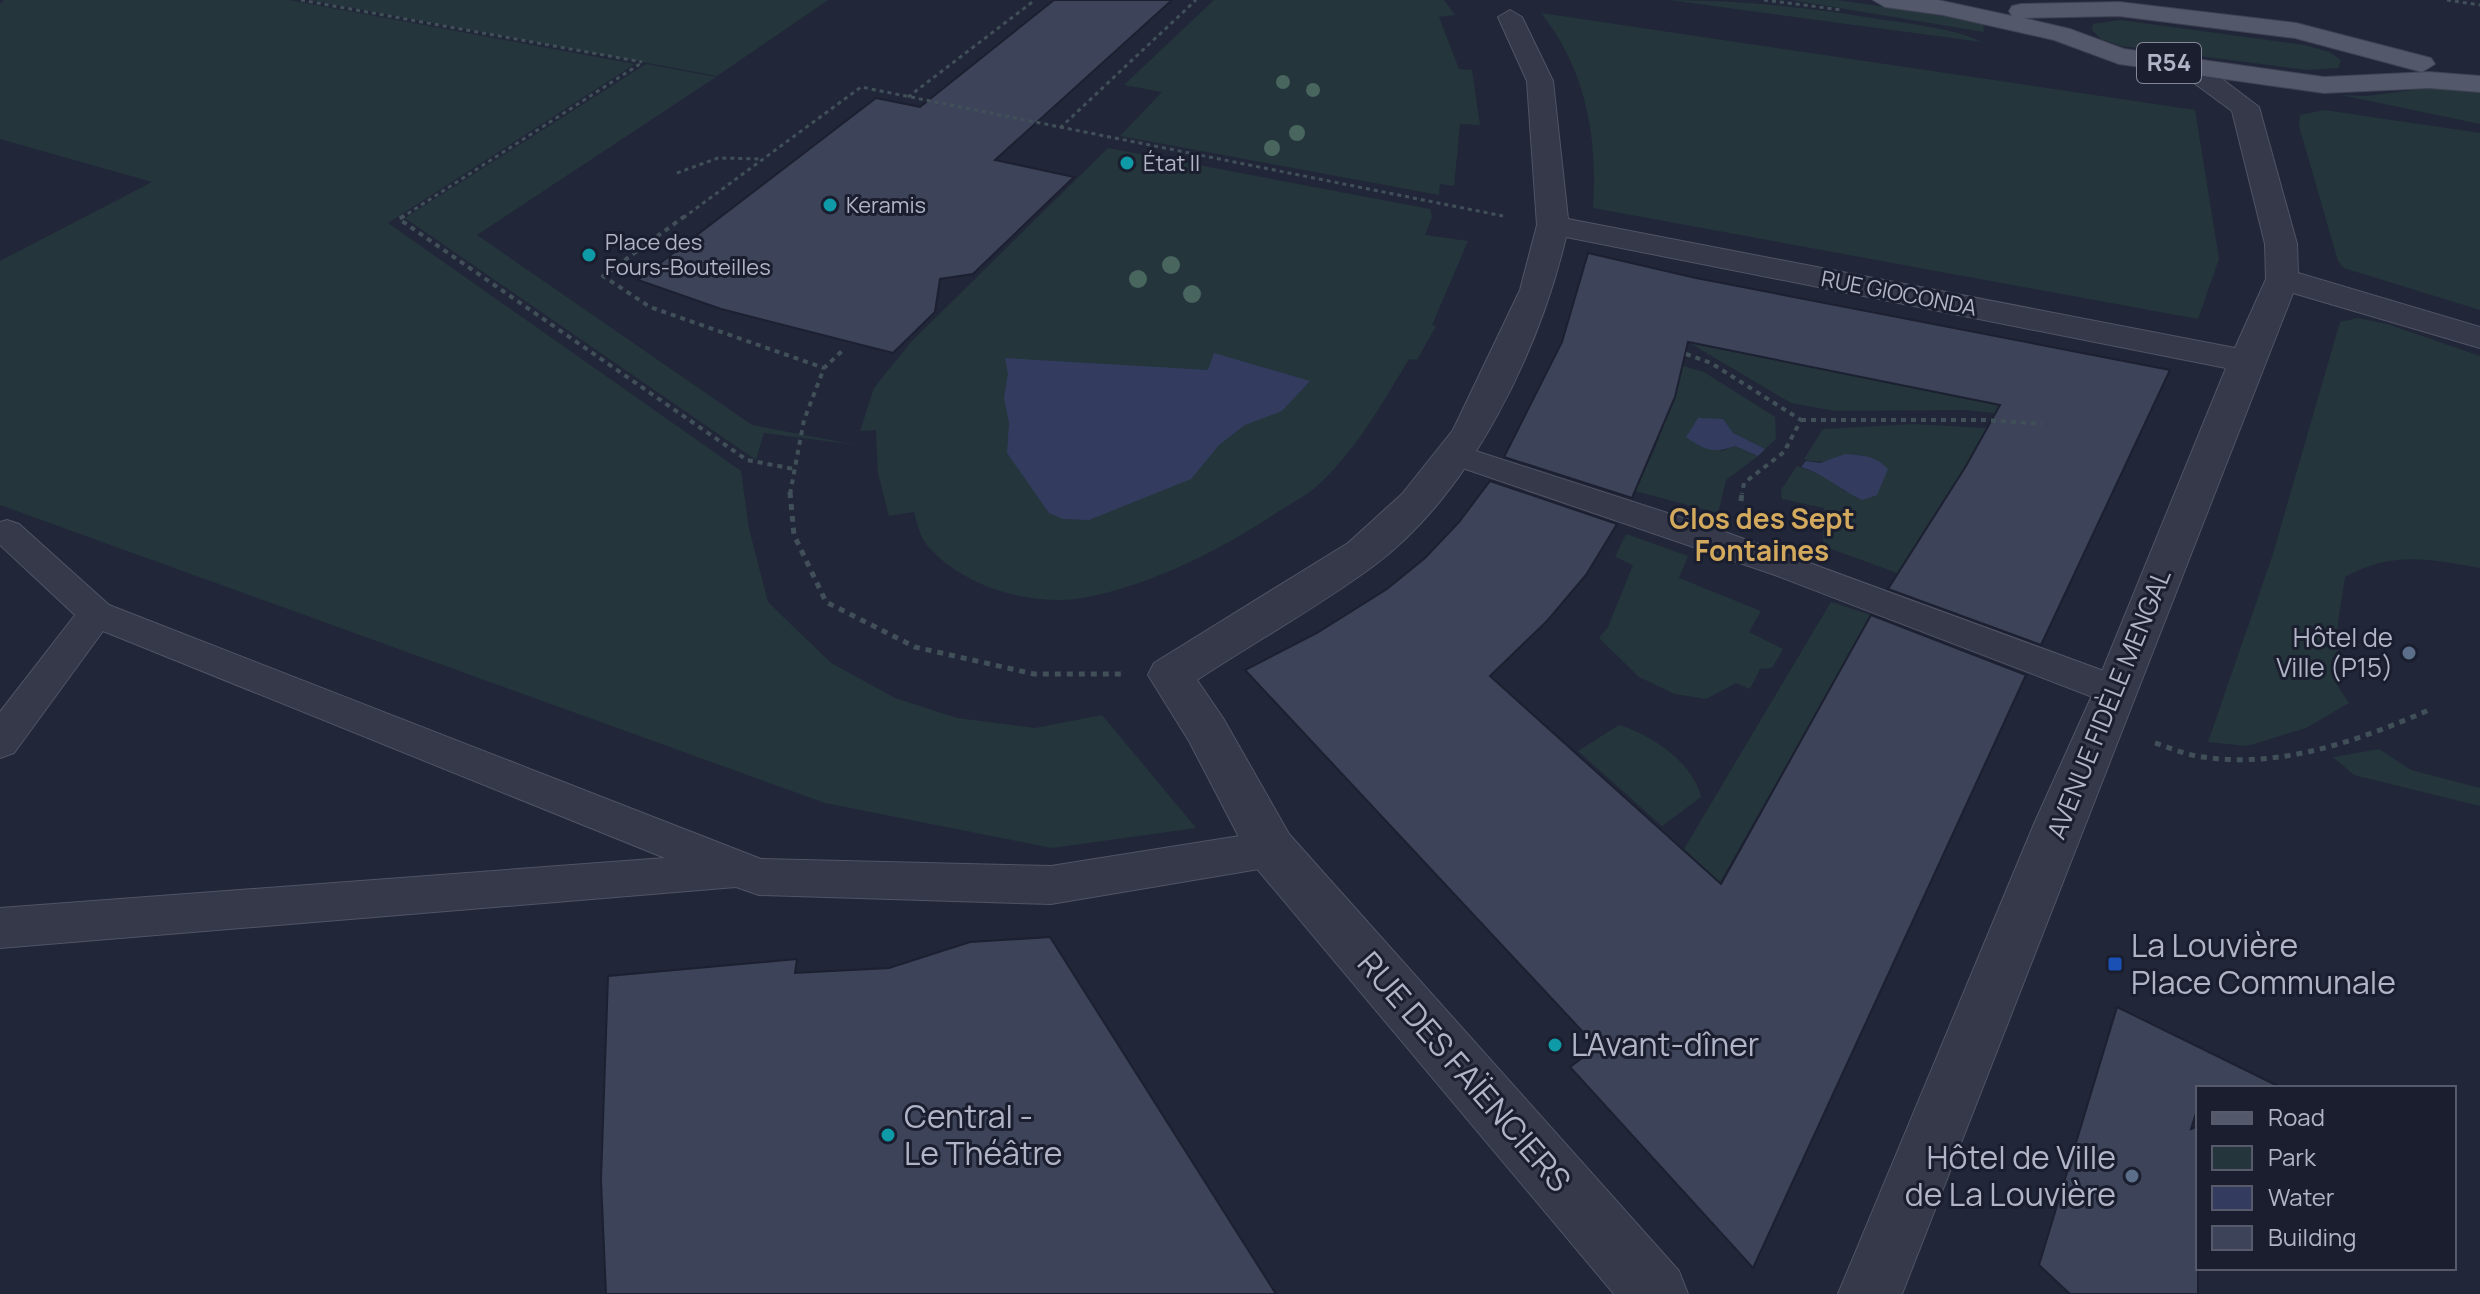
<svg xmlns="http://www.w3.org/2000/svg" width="2480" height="1294" viewBox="0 0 2480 1294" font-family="Manrope,sans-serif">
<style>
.green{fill:#24353c}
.water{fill:#333c5f}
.building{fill:#3d4459;stroke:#1c2030;stroke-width:2}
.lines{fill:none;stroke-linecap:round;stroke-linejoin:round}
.service-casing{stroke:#505464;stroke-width:2}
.minor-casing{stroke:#505464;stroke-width:2}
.primary-casing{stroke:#3e4253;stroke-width:2}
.path-far2{stroke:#415058;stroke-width:3;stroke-dasharray:4 4;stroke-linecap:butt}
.path-far1{stroke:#415058;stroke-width:4;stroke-dasharray:5 5;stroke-linecap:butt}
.path{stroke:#415058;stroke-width:5;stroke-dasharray:6 6;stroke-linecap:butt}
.service{fill:#35394a;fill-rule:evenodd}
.minor{fill:#35394a;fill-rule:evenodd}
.primary{fill:#53586a;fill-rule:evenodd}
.tree{fill:#48655e}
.culture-dot{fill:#0f9aa8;stroke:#1a1e2e;stroke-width:3}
.service-dot{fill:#5c6f8a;stroke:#1a1e2e;stroke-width:3}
.transit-dot{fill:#1a4fb4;stroke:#1a1e2e;stroke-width:3}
.labels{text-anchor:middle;stroke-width:6;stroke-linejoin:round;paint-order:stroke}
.far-poi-label{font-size:22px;fill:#b0b4c6;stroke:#1a1e2e;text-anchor:start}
.far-street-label{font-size:22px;fill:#b0b4c6;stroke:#1a1e2e}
.shield{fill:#1a1e2e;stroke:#838798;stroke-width:2}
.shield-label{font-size:24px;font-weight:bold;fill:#b0b4c6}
.poi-label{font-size:26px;fill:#b0b4c6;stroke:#1a1e2e;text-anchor:end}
.street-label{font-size:26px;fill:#b0b4c6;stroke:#1a1e2e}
.neighbourhood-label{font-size:28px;font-weight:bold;fill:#d3a95d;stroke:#1a1e2e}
.near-poi-label{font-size:32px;fill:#b0b4c6;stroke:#1a1e2e;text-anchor:start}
.near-street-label{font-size:32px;fill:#b0b4c6;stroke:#1a1e2e}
</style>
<rect width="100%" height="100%" fill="#212739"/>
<!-- green -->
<g class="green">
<path d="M4,0H289L635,64L388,223L741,471L749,529L768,602L831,663L895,698L957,718L1035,728L1102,715L1196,828L1052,848L825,803L0,505V261L152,182L0,139V4Z"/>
<path d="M310,0H828L717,76Z"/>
<path d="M1214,0H1444L1455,15L1439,17L1459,69L1472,70L1480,125L1460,124L1454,186L1440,184L1439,195L1120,136L1162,92L1124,85Z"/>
<path d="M1669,0C1742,0 1813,8 1885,20C1917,25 1952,28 1982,42Z"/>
<path d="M1791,0H1837L1983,21L1984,32Z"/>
<path d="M1541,13L2195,110L2219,259L2198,319L1593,208C1598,138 1586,69 1541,13Z"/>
<path d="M2120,20L2305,45L2329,52L2341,60L2338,68L2307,70L2122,46L2101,39L2092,30L2093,24Z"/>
<path d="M646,64L716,77L477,235L752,425L857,445L764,433L756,460L405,218Z"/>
<path d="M2439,87L2480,89V124L2341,95L2366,96Z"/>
<path d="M2324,110L2480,133V310L2344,268L2338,261L2299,126L2300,115Z"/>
<path d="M1108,148L1430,209L1432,217L1425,235L1468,241L1432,325L1436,326L1417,360L1409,359C1383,402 1355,452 1317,486C1305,497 1289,504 1276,513C1220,550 1155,583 1088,597C1035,608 963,588 927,545C920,537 917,522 914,512L889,516L878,473L876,430L860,431L874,388L911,342Z"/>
<path d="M2358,318L2387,324L2480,356V568C2428,559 2393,551 2345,577L2338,622L2337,685L2349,703L2306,728L2247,746L2208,742L2272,557L2340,322Z"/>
<path d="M1688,342L2046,415L2044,418L1965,410L1835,411L1791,403Z"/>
<path d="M1683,366L1704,372L1775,417L1776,439L1765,449L1733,433L1720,452L1735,446L1758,456L1726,480L1718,513L1635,491L1655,448Z"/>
<path d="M1914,424L2037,431L1976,450L1897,573L1823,546L1824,508L1782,499L1781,490L1797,466L1832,479L1845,492L1863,455C1843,454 1823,467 1804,459L1823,429Z"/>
<path d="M1626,534L1688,556L1679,578L1761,611L1749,632L1783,649L1772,668L1760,669L1750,689L1736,683L1706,699L1675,694L1639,677L1599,638L1608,627L1633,565L1615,557Z"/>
<path d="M1831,602L1871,615L1720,882L1684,849Z"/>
<path d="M1619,725C1652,735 1693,763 1701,797L1662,826L1578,751Z"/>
<path d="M2379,749L2411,770L2480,788V806L2354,775L2333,757Z"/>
</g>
<!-- water -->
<g class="water">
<path d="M1214,353L1310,381L1282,411L1245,425L1219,445L1191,479L1089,520L1063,519L1049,513L1007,453L1009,422L1004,398L1008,374L1005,358L1208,370Z"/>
<path d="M1698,418L1723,419L1733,433L1765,449L1758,456L1735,446C1714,454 1704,450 1686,437Z"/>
<path d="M1845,454C1862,455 1876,456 1888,469L1877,495L1862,500C1840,490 1825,474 1801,467L1806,461L1820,463Z"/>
</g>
<!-- building -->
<g class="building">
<path d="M1054,0H1172L995,160L1074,177L973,274L940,279L935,312L893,353L721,309L638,280L876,98L920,107Z"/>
<path d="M1588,253L1696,278L2170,370L2041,645L1888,589L1966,466L2000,405L1688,342L1675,397L1632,498L1504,457L1562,342Z"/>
<path d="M1490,481L1617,524L1586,575L1547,621L1490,676L1721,884L1871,615L2026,675L1753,1268L1570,1067L1597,1047L1245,670L1317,633L1387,589L1425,558L1459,522Z"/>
<path d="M1050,937L1276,1294H606L601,1180L608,976L797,959L795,973L889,968L970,942Z"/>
<path d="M2117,1007L2282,1088H2198V1107L2191,1129L2198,1126V1294H2070L2039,1265Z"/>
</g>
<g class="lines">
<!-- service casing -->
<g class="service-casing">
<g id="service">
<path d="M1454,444L1717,529L2131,681L2137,691L2131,701L2117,706L2103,701L1775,575L1442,461L1438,454L1442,447Z"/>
<path d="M7,520L19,524L109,605L761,859L1051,866L1271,831L1286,836L1293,849L1286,862L1271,867L1051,904L759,895L736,887L0,948V908L665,858L103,631L14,753L0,758V712L75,615L0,545V522Z"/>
</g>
</g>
<!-- minor casing -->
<g class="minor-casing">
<path id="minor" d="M1510,10L1522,17L1553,81L1568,219L2235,348L2266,279L2265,244L2232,111L2179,72L2175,66L2179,60H2197L2259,107L2297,244L2298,273L2480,327V348L2293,293L1902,1294H1838L2034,824L2094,691L2226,368L1566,237C1539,351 1472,491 1376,564C1320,606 1256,641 1197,680L1223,718L1289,834L1679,1271L1688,1294H1614L1253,864L1189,741L1148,675L1154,663L1348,543L1402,494L1453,430L1520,290L1537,225L1527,81L1498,17Z"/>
</g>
<!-- primary casing -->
<g class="primary-casing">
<path id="primary" d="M1873,0H1938L2012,16L2009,11L2012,6L2021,4L2119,2L2296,23L2431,58L2435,64L2422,72L2295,38L2119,16L2024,18L2070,29L2124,49L2324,77L2429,72L2480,76V92L2429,88L2324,93L2119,64L2054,40L1943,15L1885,7Z"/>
</g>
<!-- path-far2 -->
<g class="path-far2">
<path d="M301,0L642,62"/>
<path d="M1764,0L1842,10"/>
<path d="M2447,0L2480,5"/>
<path d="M908,97L1035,0"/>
<path d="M1060,128L1196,0"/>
<path d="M677,173L718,158L762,159"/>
<path d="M401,218L643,62"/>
<path d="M683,218L861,87L1503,216"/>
</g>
<!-- path-far1 -->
<g class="path-far1">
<path d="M404,216L399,219L747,460L794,469"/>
<path d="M685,216L603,276L650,307L824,368"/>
<path d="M1686,354L1711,363L1801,420L1784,452L1744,483L1742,494"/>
<path d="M1801,420H1985L2042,424"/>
<path d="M790,494L804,420L824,368L843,350"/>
</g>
<!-- path -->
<g class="path">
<path d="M790,492L794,535L826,602L915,647L1034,674H1121"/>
<path d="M1741,501L1742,492"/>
<path d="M2155,743C2171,748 2186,755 2203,757C2280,769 2361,740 2431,709"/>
</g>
<!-- service -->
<use href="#service" class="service"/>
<!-- minor -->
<use href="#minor" class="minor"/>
<!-- primary -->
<use href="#primary" class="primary"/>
</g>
<!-- trees -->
<g class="tree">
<circle cx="1283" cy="82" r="7"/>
<circle cx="1313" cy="90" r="7"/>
<circle cx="1297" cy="133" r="8"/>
<circle cx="1272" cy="148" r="8"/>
<circle cx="1171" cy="265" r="9"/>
<circle cx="1138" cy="279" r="9"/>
<circle cx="1192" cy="294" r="9"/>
</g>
<!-- markers -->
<g class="culture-dot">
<circle cx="1127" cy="163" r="8"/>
<circle cx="830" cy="205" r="8"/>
<circle cx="589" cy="255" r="8"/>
<circle cx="1555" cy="1045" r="8"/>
<circle cx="888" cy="1135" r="8"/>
</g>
<g class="service-dot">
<circle cx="2409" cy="653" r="8"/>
<circle cx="2132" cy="1176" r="8"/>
</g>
<rect class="transit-dot" x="2107" y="956" width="16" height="16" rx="4"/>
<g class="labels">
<!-- far-poi labels -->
<g class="far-poi-label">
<text x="1143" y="171">État II</text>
<text x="846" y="213">Keramis</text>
<text x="605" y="250">Place des<tspan x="605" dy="25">Fours-Bouteilles</tspan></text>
</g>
<!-- far-street labels -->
<g class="far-street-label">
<text transform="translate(1899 293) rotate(11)" y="8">RUE GIOCONDA</text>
</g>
<!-- shield labels -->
<rect class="shield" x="2137" y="43" width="64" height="40" rx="6"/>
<g class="shield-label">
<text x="2169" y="71">R54</text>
</g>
<!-- poi labels -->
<g class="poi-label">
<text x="2393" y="647">Hôtel de<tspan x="2393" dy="30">Ville (P15)</tspan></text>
</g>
<!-- street labels -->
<g class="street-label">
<text transform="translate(2109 704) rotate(-68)" y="9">AVENUE FIDÈLE MENGAL</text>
</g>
<!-- neighbourhood labels -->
<g class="neighbourhood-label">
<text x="1762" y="529">Clos des Sept<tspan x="1762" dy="32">Fontaines</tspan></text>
</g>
<!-- near-poi labels -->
<g class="near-poi-label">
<text x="2131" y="957">La Louvière<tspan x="2131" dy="37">Place Communale</tspan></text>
<text x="1571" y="1056">L'Avant-dîner</text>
<text x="904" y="1128">Central -<tspan x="904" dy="37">Le Théâtre</tspan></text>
<text x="2116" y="1169" text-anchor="end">Hôtel de Ville<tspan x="2116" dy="37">de La Louvière</tspan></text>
</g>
<!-- near-street labels -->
<g class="near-street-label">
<text transform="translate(1464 1072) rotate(49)" y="11">RUE DES FAÏENCIERS</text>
</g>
</g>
<!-- legend -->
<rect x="2196" y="1086" width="260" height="184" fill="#1a1e2e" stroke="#565a6b" stroke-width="2"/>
<rect x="2212" y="1112" width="40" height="12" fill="#53586a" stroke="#565a6b" stroke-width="2"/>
<text x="2268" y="1126" font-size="24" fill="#b0b4c6">Road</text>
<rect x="2212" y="1146" width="40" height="24" fill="#24353c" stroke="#565a6b" stroke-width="2"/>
<text x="2268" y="1166" font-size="24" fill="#b0b4c6">Park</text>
<rect x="2212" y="1186" width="40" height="24" fill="#333c5f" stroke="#565a6b" stroke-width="2"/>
<text x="2268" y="1206" font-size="24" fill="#b0b4c6">Water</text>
<rect x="2212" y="1226" width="40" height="24" fill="#3d4459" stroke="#565a6b" stroke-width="2"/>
<text x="2268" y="1246" font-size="24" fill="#b0b4c6">Building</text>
</svg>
